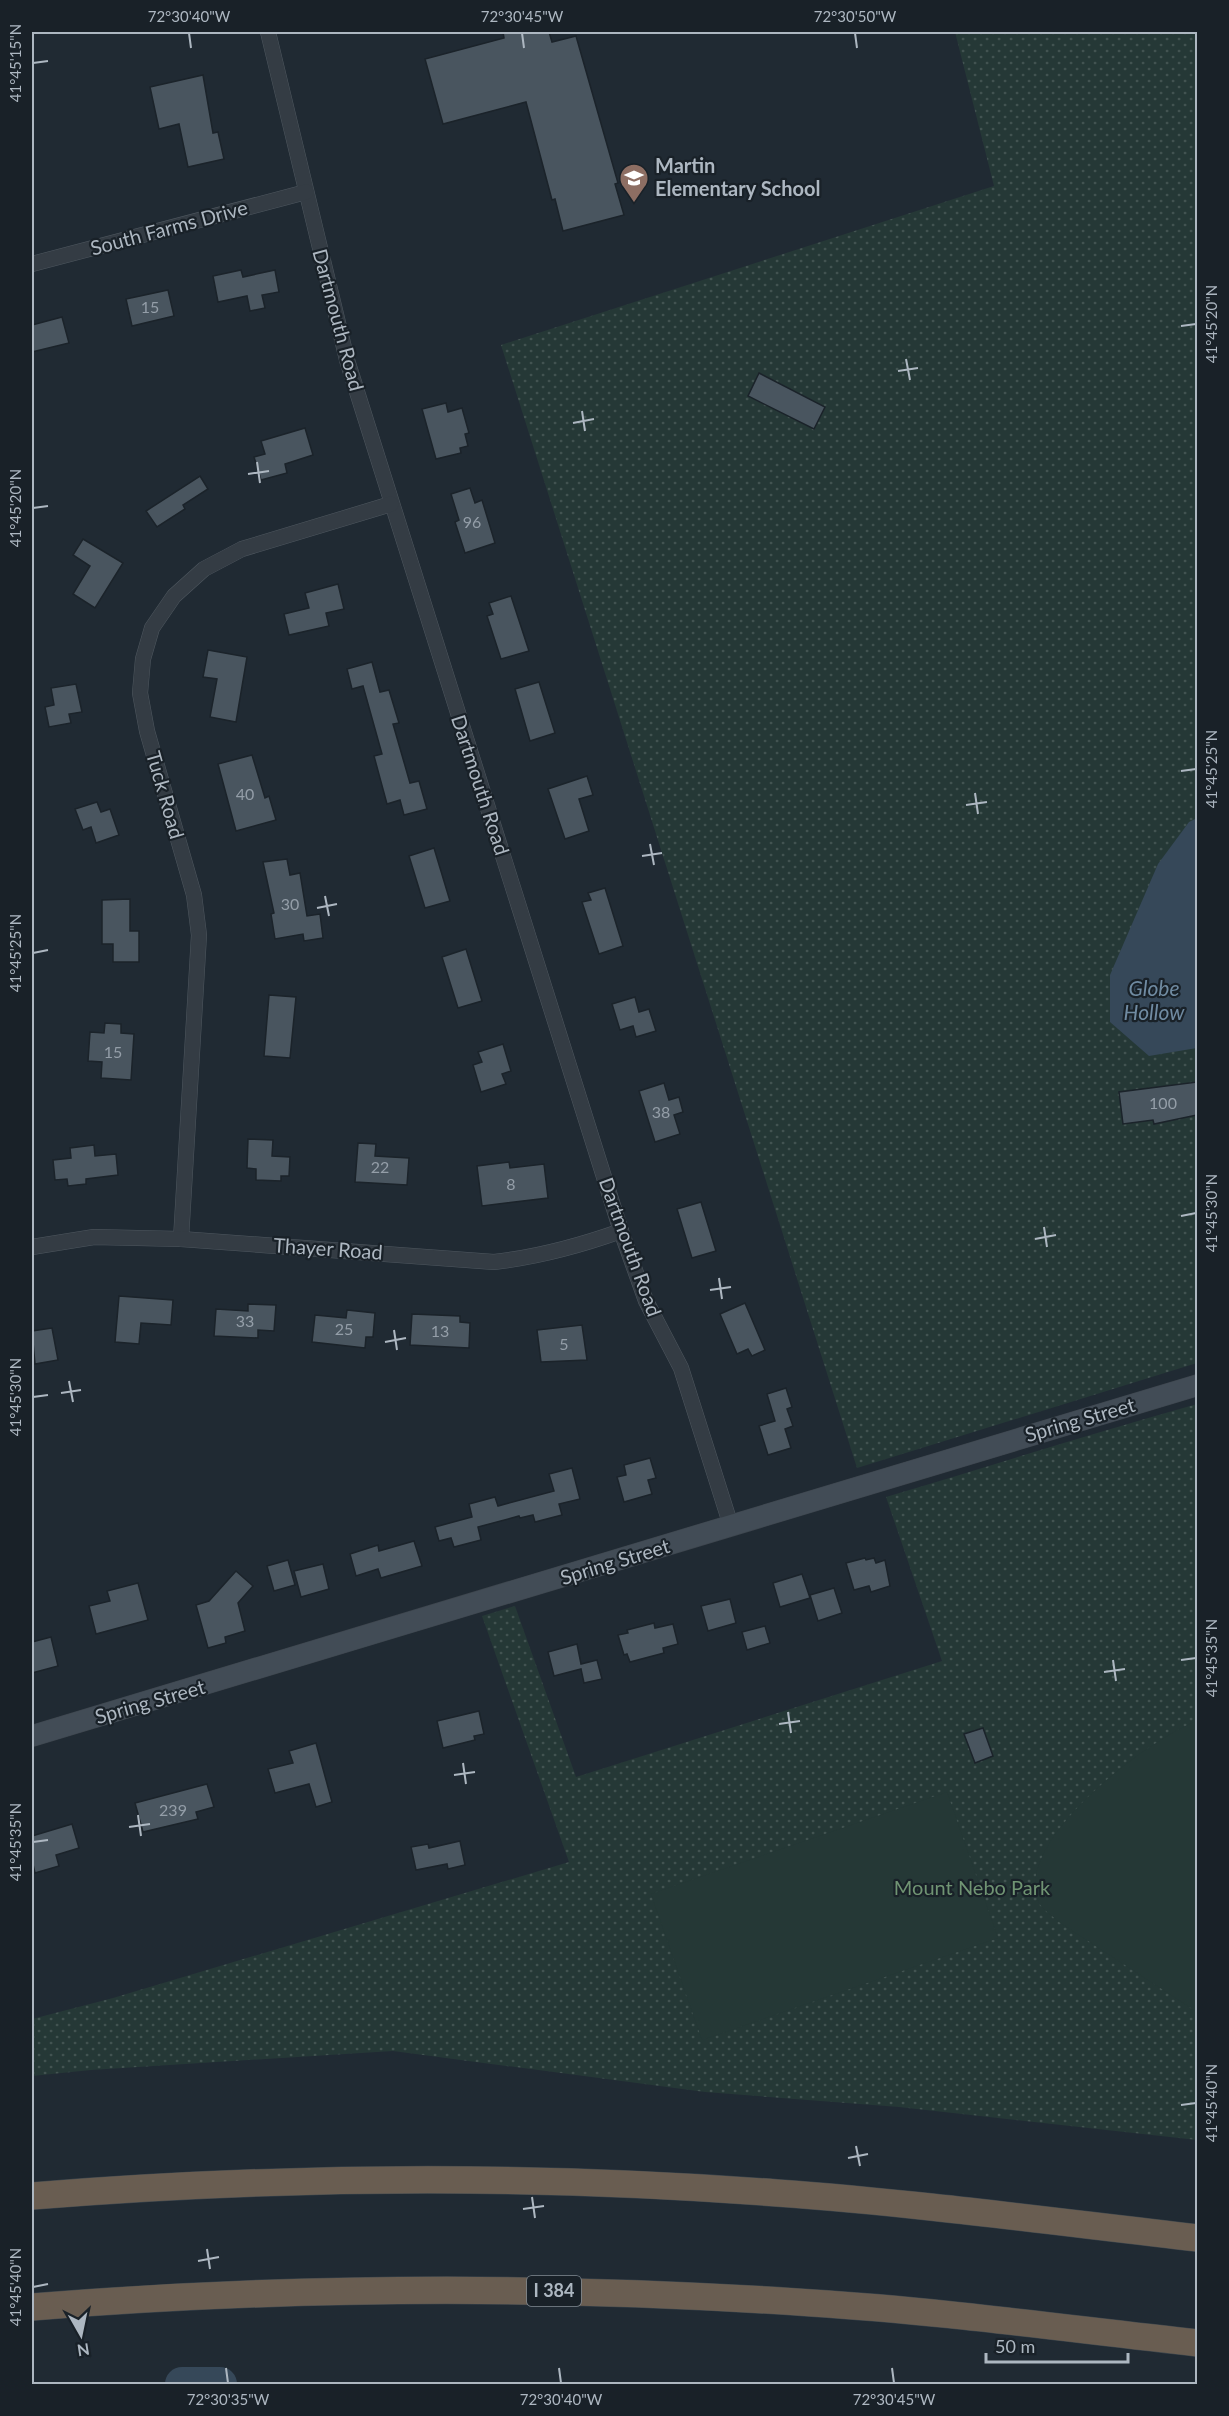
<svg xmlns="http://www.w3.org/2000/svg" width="1229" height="2416" viewBox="0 0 1229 2416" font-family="Lato,sans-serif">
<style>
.park{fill:url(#park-dots)}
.pitch{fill:#253836}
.water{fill:#364859}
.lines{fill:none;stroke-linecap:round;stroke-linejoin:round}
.river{stroke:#364859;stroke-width:34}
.building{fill:#49555f;stroke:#1b232a;stroke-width:1.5}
.street-casing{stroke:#4e575f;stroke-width:16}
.secondary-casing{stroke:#3d454d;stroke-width:22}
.highway-casing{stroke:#3e474e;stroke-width:28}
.street{stroke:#343c44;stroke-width:15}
.secondary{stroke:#424c56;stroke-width:21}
.highway{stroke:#695d51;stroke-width:27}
.ticks{fill:none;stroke:#adb7c1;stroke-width:2}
.labels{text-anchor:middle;stroke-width:4.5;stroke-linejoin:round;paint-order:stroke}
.number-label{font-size:16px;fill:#949ea8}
.shield{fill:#192128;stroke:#818a93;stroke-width:1.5}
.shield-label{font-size:18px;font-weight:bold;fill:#adb7c1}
.poi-label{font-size:20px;font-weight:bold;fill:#adb7c1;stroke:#192128;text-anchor:start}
.street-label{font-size:20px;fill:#adb7c1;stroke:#192128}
.park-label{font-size:20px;fill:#709473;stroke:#192128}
.water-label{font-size:21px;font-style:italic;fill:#708ba2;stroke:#192128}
.neatline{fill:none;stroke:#adb7c1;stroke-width:2}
.ticks-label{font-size:15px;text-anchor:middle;fill:#adb7c1}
</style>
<defs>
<pattern id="park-dots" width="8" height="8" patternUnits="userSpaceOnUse" patternTransform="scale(1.5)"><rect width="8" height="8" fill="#253836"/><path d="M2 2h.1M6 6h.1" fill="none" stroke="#425351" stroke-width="1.8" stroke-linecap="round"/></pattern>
</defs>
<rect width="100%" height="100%" fill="#202a33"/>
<!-- park -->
<g class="park">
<path d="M955,32H1197V1363L857,1468L501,345L994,186Z"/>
<path d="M1197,1404V2140L899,2107L705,2092L393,2051L91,2070L32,2076V2019L113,1998L569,1862L482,1616L515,1606L576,1777L942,1661L886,1497C990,1466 1093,1433 1197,1404Z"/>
</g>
<!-- pitch -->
<g class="pitch">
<path d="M1197,1721H1198L1197,2012L1059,1922C1053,1916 1043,1910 1039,1903C1010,1842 1150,1738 1197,1721Z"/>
<path d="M947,1792L998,1938L702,2040L651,1894Z"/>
</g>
<!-- water -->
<path class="water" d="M1197,818V1048L1149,1056L1110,1022V975L1158,864L1189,822Z"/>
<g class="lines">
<!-- river -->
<path class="river" d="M182,2384H220"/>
</g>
<!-- building -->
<g class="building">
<path d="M503,32H549L552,42L576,36L618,183L615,184L624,215L563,231L555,199L552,200L526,102L443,124L425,59L504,38Z"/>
<path d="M203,75L213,133L218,132L224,159L188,167L179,124L159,129L150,87Z"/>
<path d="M241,270L243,277L275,270L279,292L262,295L265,308L250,311L247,296L218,302L213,276Z"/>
<path d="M168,290L174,316L132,326L126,299Z"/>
<path d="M62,317L69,343L32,352V325Z"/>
<path d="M759,373L825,407L814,429L748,396Z"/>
<path d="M446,403L448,412L462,408L469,433L465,434L468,446L460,448L461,453L436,459L422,409Z"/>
<path d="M305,428L313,455L285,464L287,473L261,480L254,457L265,454L261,441Z"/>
<path d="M200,476L208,489L183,505L185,509L157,527L146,511Z"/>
<path d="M470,488L475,503L482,500L495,543L465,553L455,522L459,520L451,494Z"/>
<path d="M83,539L123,563L95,608L73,594L90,566L73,555Z"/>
<path d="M338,584L344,609L326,613L329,626L289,635L284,614L309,608L305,593Z"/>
<path d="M511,596L529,651L501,659L487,616L493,614L489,603Z"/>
<path d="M208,650L247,657L236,722L210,717L217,679L203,677Z"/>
<path d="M372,662L380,692L389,690L399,723L393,724L410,783L419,781L427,809L404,815L400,800L387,804L374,756L382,754L363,686L352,689L347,669Z"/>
<path d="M539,682L555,733L530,741L515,689Z"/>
<path d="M76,684L82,712L69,714L71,723L49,727L45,707L54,705L51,688Z"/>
<path d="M252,755L265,798L269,796L276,820L236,831L218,764Z"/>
<path d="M587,776L593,795L579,799L589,831L565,839L548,789Z"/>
<path d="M97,802L101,812L110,809L119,835L96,843L91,827L83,830L75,809Z"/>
<path d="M434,848L450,901L425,908L409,856Z"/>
<path d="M287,859L290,875L300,873L307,916L320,914L323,938L304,941L303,934L275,939L271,914L274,913L263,862Z"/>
<path d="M605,888L623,946L599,954L582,902L591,900L588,893Z"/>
<path d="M130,899V931H139V962H113V944H102V900Z"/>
<path d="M466,949L482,1001L458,1008L442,957Z"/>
<path d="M269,995L296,997L290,1058L264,1056Z"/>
<path d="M635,997L639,1012L649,1009L656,1031L636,1037L633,1026L620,1030L612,1004Z"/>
<path d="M105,1023L121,1024V1033L134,1034L131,1080L101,1078L102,1062L88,1061L90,1032L104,1033Z"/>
<path d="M503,1044L511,1071L502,1074L506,1084L481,1092L473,1065L482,1062L478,1052Z"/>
<path d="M1197,1082V1115L1154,1124L1153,1120L1123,1124L1119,1092Z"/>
<path d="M664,1083L669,1100L679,1097L683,1112L674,1115L680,1134L655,1142L639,1091Z"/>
<path d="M248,1139L273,1140L272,1156L290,1157L289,1176H281V1181L256,1180V1169L247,1168Z"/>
<path d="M358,1143L376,1144L375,1156L409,1158L407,1185L355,1182Z"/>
<path d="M94,1145L95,1156L116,1154L118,1175L86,1179V1184L68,1186L67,1179L55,1180L53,1160L71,1158L70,1148Z"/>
<path d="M509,1162L510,1168L544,1164L548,1198L482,1206L477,1166Z"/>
<path d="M701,1202L716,1251L692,1258L677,1209Z"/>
<path d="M119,1296L173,1300L171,1325L141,1323L139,1344L115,1342Z"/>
<path d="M745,1303L765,1350L752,1356L748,1349L737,1354L720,1314Z"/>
<path d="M248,1304L276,1305L274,1331L258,1330V1338L214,1336L216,1309L248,1311Z"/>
<path d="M347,1310L375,1313L373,1337H366L365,1348L312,1342L315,1315L346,1318Z"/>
<path d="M412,1314L460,1316V1322L470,1323L469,1348L410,1345Z"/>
<path d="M582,1325L587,1360L541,1362L537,1330Z"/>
<path d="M52,1328L58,1360L35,1364L32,1331Z"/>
<path d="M786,1388L792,1407L787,1409L793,1426L785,1429L791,1448L768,1455L759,1426L775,1421L767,1394Z"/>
<path d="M650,1458L656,1478L648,1480L652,1494L624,1502L617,1477L626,1475L624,1465Z"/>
<path d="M572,1468L580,1499L559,1504L562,1515L535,1522L533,1515L520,1518L519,1516L478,1527L481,1540L454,1547L451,1538L439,1541L435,1527L472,1517L469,1504L495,1497L498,1506L554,1491L549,1474Z"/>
<path d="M414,1541L422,1566L381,1578L378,1569L356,1576L350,1554L378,1545L379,1551Z"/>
<path d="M865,1558L866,1560L874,1558L876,1563L885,1560L890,1586L871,1592L869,1586L854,1590L846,1563Z"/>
<path d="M288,1560L295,1585L274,1591L267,1566Z"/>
<path d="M323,1564L329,1589L301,1597L294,1571Z"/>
<path d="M236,1571L253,1586L238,1603L245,1631L225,1637L226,1643L208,1648L196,1605L209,1601Z"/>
<path d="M802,1574L810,1598L780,1607L773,1583Z"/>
<path d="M138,1583L148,1620L96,1634L89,1606L110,1601L107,1591Z"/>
<path d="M834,1588L842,1613L818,1621L810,1595Z"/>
<path d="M730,1599L736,1623L708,1631L701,1606Z"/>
<path d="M654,1623L655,1628L673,1624L678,1644L663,1648L664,1653L630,1662L627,1654L624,1655L618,1635L628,1633L627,1630Z"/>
<path d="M765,1626L770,1643L747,1650L742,1632Z"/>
<path d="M51,1637L58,1666L32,1673V1642Z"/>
<path d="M577,1644L581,1664L597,1660L602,1679L584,1683L581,1669L554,1676L548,1652Z"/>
<path d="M479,1711L484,1734L474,1736L475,1740L443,1748L437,1721Z"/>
<path d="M983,1728L993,1756L975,1763L964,1734Z"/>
<path d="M316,1743L332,1802L316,1807L309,1784L275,1793L268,1769L293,1763L289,1751Z"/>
<path d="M207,1784L214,1807L196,1812L198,1819L143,1832L135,1803Z"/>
<path d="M72,1824L79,1848L56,1855L59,1866L35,1873L32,1860V1836Z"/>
<path d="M460,1841L465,1865L448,1869L447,1864L416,1870L411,1847L428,1844L429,1848Z"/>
</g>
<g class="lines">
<!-- street casing -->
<g class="street-casing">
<g id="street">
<path d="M268,32L347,360L621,1231L646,1301L681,1368L731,1526"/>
<path d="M32,264L306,192"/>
<path d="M181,1239L199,935L194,895L147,731L140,693L143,659L152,628L174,596L204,569L242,549L391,504"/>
<path d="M32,1247L94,1237L181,1239L494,1262C538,1257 579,1246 621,1231"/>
</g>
</g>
<!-- secondary casing -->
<g class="secondary-casing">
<path id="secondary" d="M32,1736L1198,1385"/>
</g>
<!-- highway casing -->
<g class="highway-casing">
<g id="highway">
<path d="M32,2196C279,2176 529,2174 777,2193C917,2203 1057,2222 1198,2238"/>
<path d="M32,2307C291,2286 552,2285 812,2303C941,2311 1069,2329 1198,2343"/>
</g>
</g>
<!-- street -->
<use href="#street" class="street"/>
<!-- secondary -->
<use href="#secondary" class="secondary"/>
<!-- highway -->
<use href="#highway" class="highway"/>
</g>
<!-- ticks -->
<path class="ticks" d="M189,33L191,48M522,33L524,48M855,33L857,48M33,63L48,61M1181,326L1196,324M906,359L910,380M898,371L918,368M582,411L585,431M573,423L594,419M257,462L260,483M248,474L269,471M33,508L48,506M1181,771L1196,769M975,793L978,814M966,805L987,802M650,844L654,865M642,856L662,853M325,896L329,916M317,908L337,904M33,953L48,950M1181,1216L1196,1213M1044,1227L1047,1247M1035,1239L1056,1235M719,1278L722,1299M710,1290L731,1287M394,1330L397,1350M385,1342L406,1338M69,1381L73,1402M61,1393L81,1390M33,1397L48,1395M1113,1660L1116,1681M1181,1660L1196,1658M1104,1672L1125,1669M788,1712L791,1733M779,1724L800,1721M463,1763L466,1784M454,1775L475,1772M138,1815L141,1836M129,1827L150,1824M33,1842L48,1840M1181,2105L1196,2103M856,2146L860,2166M848,2158L868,2154M532,2197L535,2218M523,2209L544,2206M207,2249L210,2269M198,2261L219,2257M33,2287L48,2284M226,2368L228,2383M559,2368L561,2383M892,2368L894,2383"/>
<!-- icons -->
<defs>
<g id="school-pin" transform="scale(1.5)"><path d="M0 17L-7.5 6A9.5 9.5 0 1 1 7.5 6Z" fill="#8d6e63" stroke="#192128"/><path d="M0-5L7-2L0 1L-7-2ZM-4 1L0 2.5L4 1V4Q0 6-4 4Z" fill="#fff"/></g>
</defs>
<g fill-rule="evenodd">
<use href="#school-pin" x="634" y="178"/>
</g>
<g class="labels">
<!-- number labels -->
<g class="number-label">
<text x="150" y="313">15</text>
<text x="472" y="528">96</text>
<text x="245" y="800">40</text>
<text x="290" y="910">30</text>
<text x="113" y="1058">15</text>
<text x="1163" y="1109">100</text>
<text x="661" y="1118">38</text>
<text x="380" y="1173">22</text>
<text x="511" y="1190">8</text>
<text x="245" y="1327">33</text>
<text x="344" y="1335">25</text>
<text x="440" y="1337">13</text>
<text x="564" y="1350">5</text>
<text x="173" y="1816">239</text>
</g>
<!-- shield labels -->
<rect class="shield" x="527" y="2276" width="54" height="30" rx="4.5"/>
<g class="shield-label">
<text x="554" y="2297">I 384</text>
</g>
<!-- poi labels -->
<g class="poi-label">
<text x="655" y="173">Martin<tspan x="655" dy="23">Elementary School</tspan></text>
</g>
<!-- street labels -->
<g class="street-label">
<text transform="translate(169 228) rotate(-15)" y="7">South Farms Drive</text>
<text transform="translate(338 320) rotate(75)" y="7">Dartmouth Road</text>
<text transform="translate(480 785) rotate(72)" y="7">Dartmouth Road</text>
<text transform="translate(165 795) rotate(74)" y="7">Tuck Road</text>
<text transform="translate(630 1247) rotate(70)" y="7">Dartmouth Road</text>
<text transform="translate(328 1249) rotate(4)" y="7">Thayer Road</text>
<text transform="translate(1080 1420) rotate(-16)" y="7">Spring Street</text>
<text transform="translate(615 1562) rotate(-17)" y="7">Spring Street</text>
<text transform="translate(150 1702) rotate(-16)" y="7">Spring Street</text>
</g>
<!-- park labels -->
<g class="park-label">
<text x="972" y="1895">Mount Nebo Park</text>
</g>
<!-- water labels -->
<g class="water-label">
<text x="1154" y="996">Globe<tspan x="1154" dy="24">Hollow</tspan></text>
</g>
</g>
<!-- border -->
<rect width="1229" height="2416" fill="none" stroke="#192128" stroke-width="66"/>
<!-- north arrow -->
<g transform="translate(81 2335) rotate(171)" stroke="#192128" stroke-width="4.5" paint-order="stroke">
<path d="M0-4.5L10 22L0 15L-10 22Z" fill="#adb7c1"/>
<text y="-9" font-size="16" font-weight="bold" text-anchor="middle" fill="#adb7c1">N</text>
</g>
<!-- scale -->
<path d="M986 2353v9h142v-9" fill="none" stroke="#adb7c1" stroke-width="3"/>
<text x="995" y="2353" font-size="18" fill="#adb7c1" stroke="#192128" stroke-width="4.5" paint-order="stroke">50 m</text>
<rect x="33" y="33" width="1163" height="2350" class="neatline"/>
<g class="ticks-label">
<text x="189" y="22">72°30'40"W</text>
<text x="522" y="22">72°30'45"W</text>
<text x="855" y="22">72°30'50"W</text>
<text transform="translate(16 63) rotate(-90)" y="5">41°45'15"N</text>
<text transform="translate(1212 324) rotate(-90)" y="5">41°45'20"N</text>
<text transform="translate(16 508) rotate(-90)" y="5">41°45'20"N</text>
<text transform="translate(1212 769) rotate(-90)" y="5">41°45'25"N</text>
<text transform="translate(16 953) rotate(-90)" y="5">41°45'25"N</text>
<text transform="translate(1212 1213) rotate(-90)" y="5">41°45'30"N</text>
<text transform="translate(16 1397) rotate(-90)" y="5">41°45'30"N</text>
<text transform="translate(1212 1658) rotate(-90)" y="5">41°45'35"N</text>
<text transform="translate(16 1842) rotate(-90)" y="5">41°45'35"N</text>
<text transform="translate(1212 2103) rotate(-90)" y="5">41°45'40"N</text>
<text transform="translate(16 2287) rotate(-90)" y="5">41°45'40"N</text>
<text x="228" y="2405">72°30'35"W</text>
<text x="561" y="2405">72°30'40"W</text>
<text x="894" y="2405">72°30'45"W</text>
</g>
</svg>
